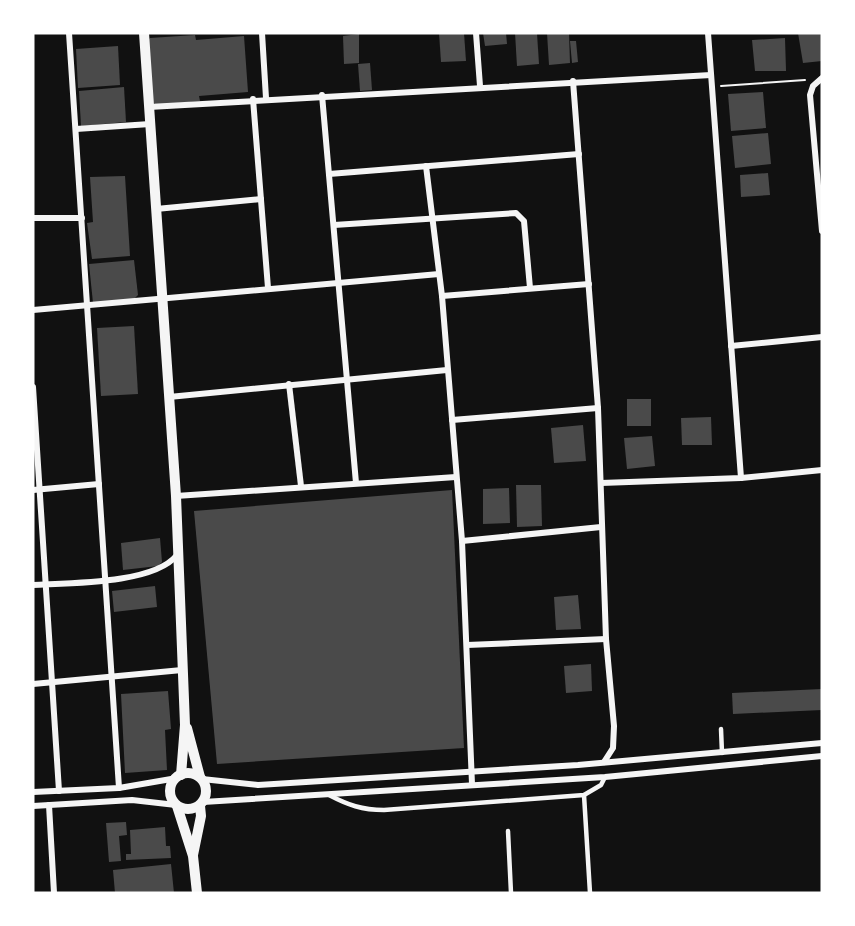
<svg xmlns="http://www.w3.org/2000/svg" width="855" height="926" viewBox="0 0 855 926" font-family="Karla,sans-serif">
<style>
.building{fill:#4a4a4a}
.lines{fill:none;stroke-linecap:round;stroke-linejoin:round}
.path{stroke:#f5f5f5;stroke-width:2}
.service{stroke:#f5f5f5;stroke-width:4.5}
.minor{stroke:#f5f5f5;stroke-width:6}
.tertiary{stroke:#f5f5f5;stroke-width:10}
</style>
<rect width="100%" height="100%" fill="#111"/>
<!-- building -->
<g class="building">
<path d="M439,33H464L466,61L441,62Z"/>
<path d="M483,33H506L507,44L485,46Z"/>
<path d="M515,33H537L539,64L517,66Z"/>
<path d="M547,33H569L570,63L549,65Z"/>
<path d="M798,33H822V61L803,63Z"/>
<path d="M359,34V63L344,64L343,36Z"/>
<path d="M195,35L196,40L244,36L248,92L199,96L200,101L156,105L151,100L147,41L150,38Z"/>
<path d="M785,38L786,71H755L752,40Z"/>
<path d="M570,41H576L578,62L572,63Z"/>
<path d="M118,46L120,85L78,88L76,49Z"/>
<path d="M370,63L372,90L360,91L358,64Z"/>
<path d="M124,87L126,122L81,126L79,91Z"/>
<path d="M763,92L766,128L731,131L728,94Z"/>
<path d="M768,133L771,164L735,168L732,136Z"/>
<path d="M768,173L770,195L741,197L740,175Z"/>
<path d="M125,176L130,256L92,259L87,223L93,222L90,177Z"/>
<path d="M134,260L138,295L132,301L93,303L89,264Z"/>
<path d="M134,326L138,394L101,396L97,328Z"/>
<rect x="627" y="399" width="24" height="27"/>
<path d="M711,417L712,445H682L681,418Z"/>
<path d="M583,425L586,461L554,463L551,428Z"/>
<path d="M652,436L655,466L627,469L624,438Z"/>
<path d="M516,485H541L542,526L517,527Z"/>
<path d="M509,488L510,523L483,524V489Z"/>
<path d="M452,490L464,748L217,764L194,511Z"/>
<path d="M160,538L162,562L158,566L123,570L121,543Z"/>
<path d="M155,586L157,607L114,612L112,591Z"/>
<path d="M578,595L581,629L556,630L554,597Z"/>
<path d="M591,664L592,691L566,693L564,666Z"/>
<path d="M822,689V710L733,714L732,693Z"/>
<path d="M168,691L171,729L165,730L167,770L125,773L121,694Z"/>
<path d="M126,822L127,835L119,836L121,861L109,862L106,823Z"/>
<path d="M165,827L166,846H170L171,858L126,860V854H131L130,830Z"/>
<path d="M171,864L174,893H115L113,870Z"/>
</g>
<g class="lines">
<!-- path -->
<path class="path" d="M721,86L805,80"/>
<!-- service -->
<g class="service">
<path d="M721,729L722,753"/>
<path d="M329,795C348,805 362,810 384,810L584,795L601,785L605,777"/>
<path d="M584,795L590,893"/>
<path d="M508,831L511,893"/>
</g>
<!-- minor -->
<g class="minor">
<path d="M69,33L119,788"/>
<path d="M262,33L266,98"/>
<path d="M476,33L480,86"/>
<path d="M708,33L741,478"/>
<path d="M822,78L813,86L810,95L822,231"/>
<path d="M573,81L598,408L606,639L614,726L613,748L604,762"/>
<path d="M322,95L356,483"/>
<path d="M253,99L268,288"/>
<path d="M149,107L711,75"/>
<path d="M76,129L150,124"/>
<path d="M426,166L442,296L462,541L472,784"/>
<path d="M329,174L579,154"/>
<path d="M156,209L261,199"/>
<path d="M33,218H82"/>
<path d="M334,225L516,213L524,221L530,288"/>
<path d="M442,296L589,284"/>
<path d="M33,310L439,274"/>
<path d="M731,346L822,337"/>
<path d="M289,384L301,486"/>
<path d="M33,387L59,791"/>
<path d="M169,397L447,370"/>
<path d="M452,420L598,408"/>
<path d="M601,483L741,478L822,470"/>
<path d="M33,490L99,484"/>
<path d="M176,496L456,477"/>
<path d="M462,541L601,527"/>
<path d="M33,585C70,583 154,584 177,555"/>
<path d="M467,645L606,639"/>
<path d="M33,684L182,670"/>
<path d="M202,779L258,785L578,765L822,743"/>
<path d="M33,792L119,788L177,778"/>
<path d="M203,802L605,777L822,756"/>
<path d="M49,805L54,893"/>
<path d="M33,806L132,800L176,805"/>
</g>
<!-- tertiary -->
<g class="tertiary">
<path d="M144,33L176,496L185,725L181,775"/>
<path d="M187,728L200,777"/>
<circle cx="188" cy="791" r="18"/>
<path d="M177,806L193,856L197,893"/>
<path d="M193,855L201,816L200,806"/>
</g>
</g>
<!-- border -->
<rect width="855" height="926" fill="none" stroke="#ffffff" stroke-width="69"/>
</svg>
